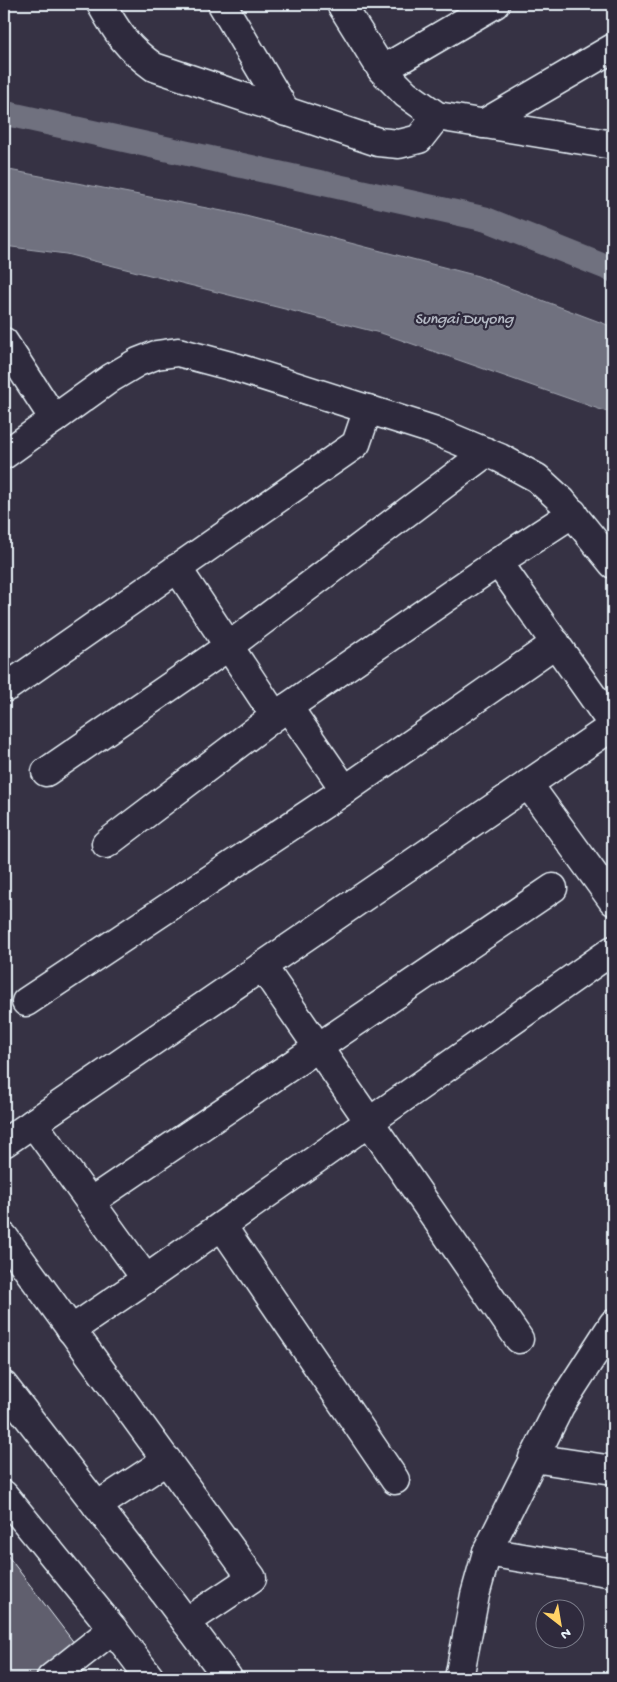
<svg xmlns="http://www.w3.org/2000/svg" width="617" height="1682" viewBox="0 0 617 1682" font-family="'Gochi Hand',sans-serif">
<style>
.water{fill:#70717f;stroke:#a0a4af}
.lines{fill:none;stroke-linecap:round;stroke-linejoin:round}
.canal{stroke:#70717f;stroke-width:25}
.building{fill:#605e6e;stroke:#e8f1f8}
.minor-casing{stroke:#e8f1f8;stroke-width:31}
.major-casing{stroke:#e8f1f8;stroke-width:31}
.minor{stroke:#2f2a3d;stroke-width:28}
.major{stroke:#2f2a3d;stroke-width:28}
.labels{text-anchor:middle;stroke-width:4.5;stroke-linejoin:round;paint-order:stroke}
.water-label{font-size:16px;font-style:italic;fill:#b2b7c2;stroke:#2f2a3d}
</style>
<rect width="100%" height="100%" fill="#363244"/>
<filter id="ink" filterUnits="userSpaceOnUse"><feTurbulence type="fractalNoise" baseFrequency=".02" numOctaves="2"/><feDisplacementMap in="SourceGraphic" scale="10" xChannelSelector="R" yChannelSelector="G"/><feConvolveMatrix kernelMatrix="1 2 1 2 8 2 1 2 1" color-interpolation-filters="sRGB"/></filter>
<g filter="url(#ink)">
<!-- water -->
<path class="water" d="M4,169L238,214L478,276L613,327V414L384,334L66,254L4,246Z"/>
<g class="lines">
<!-- canal -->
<path class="canal" d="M4,113L485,219L613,270"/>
</g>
<!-- building -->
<path class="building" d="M4,1551L75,1644L33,1678H4Z"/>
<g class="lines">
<!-- minor casing -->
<g class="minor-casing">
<g id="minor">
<path d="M101,4C117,32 127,48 154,67L378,142L399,144L419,139L437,116"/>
<path d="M222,4L286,112"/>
<path d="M341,4L382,70L406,94L437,116L613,145"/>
<path d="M382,70L495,4"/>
<path d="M483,124L613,48"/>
<path d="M4,342L54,419"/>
<path d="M4,455L111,378L138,362L156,355L178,352L238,368L433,430L500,458L537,478L562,501L613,564"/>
<path d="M498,562L613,725"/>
<path d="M177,568L275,716"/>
<path d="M7,687L356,444L368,409"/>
<path d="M288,707L345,790"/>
<path d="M46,772L229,646L487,452"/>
<path d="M528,784L613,901"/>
<path d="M106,844L275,716L498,562L573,513"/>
<path d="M262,966L519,1339"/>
<path d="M26,1002L345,790L556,643"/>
<path d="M33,1123L146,1279"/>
<path d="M4,1143L613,726"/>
<path d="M90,1202L553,888"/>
<path d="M222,1226L395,1480"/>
<path d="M4,1237L252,1578L186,1622"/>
<path d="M71,1330L146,1279L613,950"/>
<path d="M533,1458L613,1470"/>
<path d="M4,1495L113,1629L150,1678"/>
<path d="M97,1506L167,1460"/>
<path d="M487,1552L613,1573"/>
<path d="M51,1678L113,1629"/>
<path d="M459,1678L475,1595L487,1552L560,1406L613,1324"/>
</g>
</g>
<!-- major casing -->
<g class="major-casing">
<path id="major" d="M4,1386L160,1587L228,1678"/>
</g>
<!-- minor -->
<use href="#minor" class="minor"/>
<!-- major -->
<use href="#major" class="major"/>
</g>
</g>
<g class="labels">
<!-- water labels -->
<g class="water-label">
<text x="464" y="323">Sungai Duyong</text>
</g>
</g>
<!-- margin -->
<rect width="617" height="1682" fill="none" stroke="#2f2a3d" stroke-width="20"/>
<rect x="10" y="10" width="597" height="1662" fill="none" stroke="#e8f1f8" stroke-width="2" filter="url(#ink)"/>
<!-- north arrow -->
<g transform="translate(560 1624) rotate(149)"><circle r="24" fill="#2f2a3d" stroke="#797a88"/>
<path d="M0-4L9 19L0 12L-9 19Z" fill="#ffd166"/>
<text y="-8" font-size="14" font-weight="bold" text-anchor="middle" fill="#e8f1f8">N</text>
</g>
</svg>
